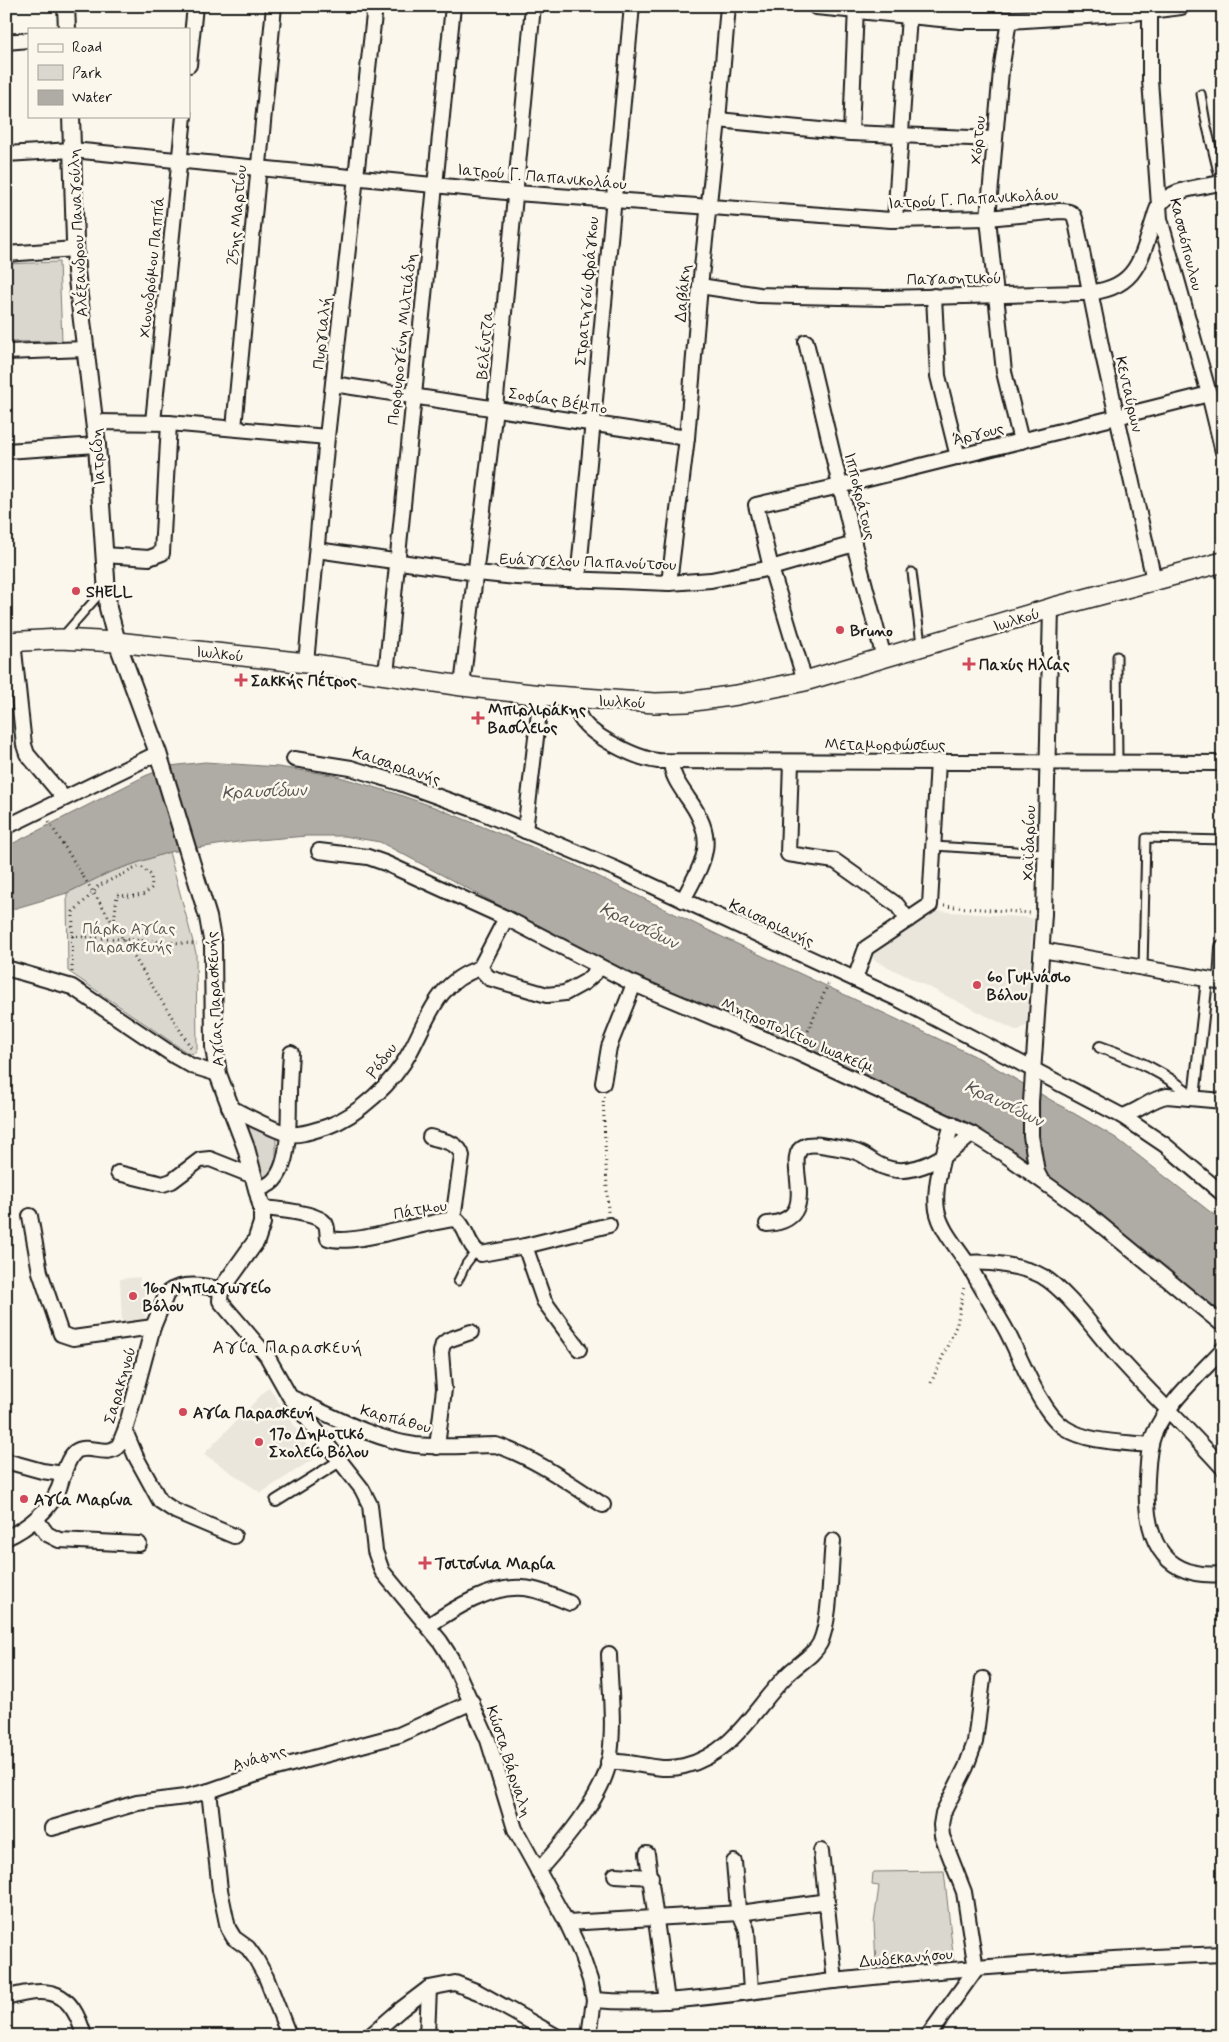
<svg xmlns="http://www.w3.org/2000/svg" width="1229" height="2042" viewBox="0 0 1229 2042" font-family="Mynerve,sans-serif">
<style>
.built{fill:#eae6dc}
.green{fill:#dad7ce;stroke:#7b7a75}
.water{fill:#afaca5;stroke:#74726e}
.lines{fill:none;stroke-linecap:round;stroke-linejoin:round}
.service-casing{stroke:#1c1c1c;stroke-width:11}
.pedestrian-casing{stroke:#1c1c1c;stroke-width:14}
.minor-casing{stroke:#1c1c1c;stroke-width:18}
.tertiary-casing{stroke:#1c1c1c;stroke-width:20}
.secondary-casing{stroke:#1c1c1c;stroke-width:22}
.path{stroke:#1c1c1c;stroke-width:3;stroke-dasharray:1 4;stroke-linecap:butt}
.service{stroke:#fbf7ec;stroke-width:7}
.pedestrian{stroke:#fbf7ec;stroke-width:10}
.minor{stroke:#fbf7ec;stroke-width:14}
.tertiary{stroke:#fbf7ec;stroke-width:16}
.secondary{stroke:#fbf7ec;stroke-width:19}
.poi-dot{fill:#d1495b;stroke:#fbf7ec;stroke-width:2}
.labels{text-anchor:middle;stroke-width:5;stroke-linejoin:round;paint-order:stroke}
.street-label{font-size:16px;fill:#1c1c1c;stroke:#fbf7ec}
.poi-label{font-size:16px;font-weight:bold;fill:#1c1c1c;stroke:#fbf7ec;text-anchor:start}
.park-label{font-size:16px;fill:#555451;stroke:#fbf7ec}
.water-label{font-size:18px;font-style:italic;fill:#575653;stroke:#fbf7ec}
.neighbourhood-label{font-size:18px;letter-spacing:1px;fill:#1c1c1c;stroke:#fbf7ec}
</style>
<rect width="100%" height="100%" fill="#fbf7ec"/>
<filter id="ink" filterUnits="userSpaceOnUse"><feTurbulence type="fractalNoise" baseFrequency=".02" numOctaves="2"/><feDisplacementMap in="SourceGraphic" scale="10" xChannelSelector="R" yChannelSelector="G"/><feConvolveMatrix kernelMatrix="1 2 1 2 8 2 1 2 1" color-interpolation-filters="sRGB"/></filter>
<g filter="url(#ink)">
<!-- built -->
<g class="built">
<path d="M938,911L1033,918L1027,1025L1017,1031L874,960L872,953Z"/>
<path d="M140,1277L139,1284L147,1285L144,1305L146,1321L122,1324L120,1279Z"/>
<path d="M269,1387L315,1458L261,1493L204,1454Z"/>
</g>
<!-- green -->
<g class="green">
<path d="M59,262L62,341L6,342V264Z"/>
<path d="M169,852L196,953L197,1050L195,1053L189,1054L68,971L67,893L110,872Z"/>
<path d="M253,1125L276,1132V1157L269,1180L262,1182L247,1131Z"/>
<path d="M944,1871L954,1963L876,1965L874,1923L879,1886L872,1885L873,1872Z"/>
</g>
<!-- water -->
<path class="water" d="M205,762L278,767L333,775L394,793L437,808L571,863L718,935L979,1058L1116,1138L1223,1222V1313L1042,1172L933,1111L746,1023L633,974L585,951L380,842L344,836H307L245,841L169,852L110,872L67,893L6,911V847L145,776L170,766Z"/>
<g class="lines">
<!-- service casing -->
<g class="service-casing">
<g id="service">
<path d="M1201,94L1206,123L1223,193"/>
<path d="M912,572L921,644"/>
<path d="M62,637L104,589"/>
<path d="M1117,656L1118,762"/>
<path d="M934,846L1046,853"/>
<path d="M1143,968L1146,838L1223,840"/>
<path d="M458,1281L466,1264L476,1251"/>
</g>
</g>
<!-- pedestrian casing -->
<g class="pedestrian-casing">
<g id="pedestrian">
<path d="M1100,1047C1134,1059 1167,1073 1194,1098"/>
<path d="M1194,1098L1207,980"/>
<path d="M276,1501L340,1461"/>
</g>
</g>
<!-- minor casing -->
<g class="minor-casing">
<g id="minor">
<path d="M1150,10V80L1160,219L1209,394L1223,452"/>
<path d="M1009,20L1001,71L988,218L1004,372L1021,441"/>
<path d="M6,42L29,40"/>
<path d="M189,65L195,6"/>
<path d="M718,120L851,133L994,139"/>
<path d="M851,133L856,6"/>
<path d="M6,154L72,150L516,193L891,220L988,218L1060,211C1070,211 1074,212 1076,222L1103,355L1154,580"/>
<path d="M895,220L909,16"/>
<path d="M6,254L75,249"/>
<path d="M700,286L759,295L795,296L885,298L1082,293C1133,291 1140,265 1153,222C1156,213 1157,205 1165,199C1180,188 1203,187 1220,183"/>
<path d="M934,296L938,376L958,457"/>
<path d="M806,342L854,544L884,658"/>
<path d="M6,352L85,349"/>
<path d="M333,384L687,438"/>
<path d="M95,422L169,423L327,437"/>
<path d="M153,422L184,116"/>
<path d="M234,428L274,6"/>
<path d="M6,451L97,445"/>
<path d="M317,550L477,573L516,577L669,583L711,580L771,568L854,544"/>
<path d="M104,555L149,558L162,553L169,423"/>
<path d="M578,580L632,6"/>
<path d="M669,583L687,438L700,286L718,120L728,6"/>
<path d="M13,641L24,745L27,754L64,798"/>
<path d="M306,663L327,437L375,6"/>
<path d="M386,675L453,6"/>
<path d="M805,681L771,568L756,505L840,486L1209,394"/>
<path d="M462,686L495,408L533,6"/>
<path d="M578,699C578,704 577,710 579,715C587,735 638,759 658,761L1223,763"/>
<path d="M294,759L351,768L400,783L481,812L616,869L898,999L1122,1116C1138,1112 1150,1099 1167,1096L1223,1101"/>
<path d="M671,762C672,776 679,785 687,797C718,840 706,857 683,900"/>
<path d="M791,762L788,854L835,861L897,905L908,920"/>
<path d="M6,827L158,753"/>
<path d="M525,831L541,695"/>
<path d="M319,851L368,857L385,863L506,918L634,984L798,1053L972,1134L1007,1156L1084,1211L1223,1325"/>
<path d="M1042,950L1223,982"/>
<path d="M6,968L72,987L176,1057L192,1066L218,1074"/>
<path d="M480,968L489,978L547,995L565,993L585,982L600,968"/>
<path d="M855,979L866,948L930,905L938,761"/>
<path d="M1221,982L1223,947"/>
<path d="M603,1083L609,1047L634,984"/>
<path d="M229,1107C244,1114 274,1131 289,1134C300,1136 315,1130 326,1127C358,1116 394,1082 410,1052C429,1017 437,982 480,968L506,918"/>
<path d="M1122,1116L1165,1145L1223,1194"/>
<path d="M952,1124C945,1149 933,1185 937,1210C941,1231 958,1248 969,1266C981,1287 993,1307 1005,1328C1020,1355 1040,1412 1065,1428C1088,1443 1123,1442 1150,1445"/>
<path d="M430,1137C443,1141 459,1142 462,1156L453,1219"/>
<path d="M118,1173L163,1184L172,1181L200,1160L210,1159L253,1176"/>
<path d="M1040,1178L1037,1172L1031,1136V1102L1044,914L1051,608"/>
<path d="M258,1188C293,1185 288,1121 289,1096C289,1082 290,1067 291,1053"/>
<path d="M262,1208C275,1209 317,1213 325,1223C328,1227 327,1234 328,1238C353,1247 424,1221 456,1219C468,1228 467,1247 481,1254L525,1246L609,1225"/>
<path d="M30,1216L40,1272L61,1334L73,1338L153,1327"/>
<path d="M767,1224C827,1220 779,1156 805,1146C811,1143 821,1145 827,1146C838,1148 851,1149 861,1154C869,1158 875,1164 884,1167C914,1179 950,1154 972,1134"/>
<path d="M525,1246L544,1301L579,1349"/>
<path d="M967,1263C987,1261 1024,1266 1042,1276C1069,1292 1096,1333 1118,1357C1152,1395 1189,1430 1223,1468"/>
<path d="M1223,1349C1200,1374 1167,1403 1154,1434C1148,1449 1148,1464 1147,1479C1144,1533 1158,1580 1223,1574"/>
<path d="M292,1398C331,1415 372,1439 415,1445C442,1448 469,1445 496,1445C535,1458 569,1483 603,1505"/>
<path d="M125,1431L136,1457L160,1501L175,1511L234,1536"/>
<path d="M437,1447L444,1389L441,1352L443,1344L448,1340L471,1332"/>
<path d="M6,1461L42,1471L64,1474"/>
<path d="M36,1519L47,1534L59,1540L139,1544"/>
<path d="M6,1538C28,1528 50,1510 59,1488C63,1477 66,1460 75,1452C87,1442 108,1459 119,1445C121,1441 123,1435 125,1431L153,1327L167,1293C181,1282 205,1285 221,1290L220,1301L267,1356L290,1397L362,1489L370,1505L375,1551L382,1571L440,1641L451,1658L488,1740L515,1829L567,1923L580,1951L590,1980L594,2000L589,2036"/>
<path d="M428,1626C453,1609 491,1585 523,1588C539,1589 555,1597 570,1603"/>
<path d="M608,1762C633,1760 659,1773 684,1766C735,1753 753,1709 787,1675C797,1664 813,1657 820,1643C831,1619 830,1569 833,1541"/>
<path d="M209,1791L220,1890L228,1928L234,1938L248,1948L256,1959L266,1977L289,2036"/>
<path d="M52,1828L137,1803L185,1797L209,1791L269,1770L399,1735L472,1702"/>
<path d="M821,1851L835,1981"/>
<path d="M647,1854L667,2001"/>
<path d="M734,1862L738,1909L747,1930L751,1991"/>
<path d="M538,1871C562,1844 602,1798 609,1762C615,1727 610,1689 609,1654"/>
<path d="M615,1875L651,1877"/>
<path d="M567,1923L740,1913L828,1901"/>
<path d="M6,1998C49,1985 72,1990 84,2036"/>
<path d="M594,2000C674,2007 754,1990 834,1981C963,1967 1093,1959 1223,1954"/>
<path d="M370,2036L400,2010L429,1988L455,1983L478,1992L556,2036"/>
<path d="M427,2036L429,1988"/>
<path d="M928,2036L976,1969L964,1892L942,1836L941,1825L943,1813L966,1767L975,1742L983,1679"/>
</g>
</g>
<!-- tertiary casing -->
<g class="tertiary-casing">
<g id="tertiary">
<path d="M66,6L67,29"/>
<path d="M816,6L961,20H1009L1133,12L1181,6"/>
<path d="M71,116L76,271L97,445L108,608L117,642L158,753L208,917L213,945L214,1047L218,1074L246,1148L262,1208V1223L256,1241L221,1290"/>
</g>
</g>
<!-- secondary casing -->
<g class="secondary-casing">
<path id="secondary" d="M6,642L60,639L117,642L306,663L462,686L541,695L655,703L687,702L737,695L805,681L1051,608L1223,562"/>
</g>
<!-- path -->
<g class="path">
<path d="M49,822L192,1049"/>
<path d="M944,906L1030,913"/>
<path d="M72,936L197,944"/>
<path d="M72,972L73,912L94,892L98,886L140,866L151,875L152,887C144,899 130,896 117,895L114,923"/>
<path d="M804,1040L829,982"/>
<path d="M603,1096L608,1212"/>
<path d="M931,1383L957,1324L964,1287"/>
</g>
<!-- service -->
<use href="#service" class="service"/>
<!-- pedestrian -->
<use href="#pedestrian" class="pedestrian"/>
<!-- minor -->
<use href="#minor" class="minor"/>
<!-- tertiary -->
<use href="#tertiary" class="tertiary"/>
<!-- secondary -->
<use href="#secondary" class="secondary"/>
</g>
</g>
<!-- markers -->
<g class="poi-dot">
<circle cx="76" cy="591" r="5"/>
<circle cx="840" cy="630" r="5"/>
<path d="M966.5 656.5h5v5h5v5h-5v5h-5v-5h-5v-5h5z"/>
<path d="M238.5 672.5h5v5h5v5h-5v5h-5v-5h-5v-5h5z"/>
<path d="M475.5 710.5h5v5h5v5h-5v5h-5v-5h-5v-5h5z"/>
<circle cx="977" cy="985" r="5"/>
<circle cx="133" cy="1296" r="5"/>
<circle cx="183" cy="1412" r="5"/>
<circle cx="259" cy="1442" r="5"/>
<circle cx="24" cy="1499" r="5"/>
<path d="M422.5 1555.5h5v5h5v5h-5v5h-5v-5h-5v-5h5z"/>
</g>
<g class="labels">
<!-- street labels -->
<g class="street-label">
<text transform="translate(977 140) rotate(-85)" y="6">Χόρτου</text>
<text transform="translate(542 176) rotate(5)" y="6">Ιατρού Γ. Παπανικολάου</text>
<text transform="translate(973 198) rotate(-3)" y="6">Ιατρού Γ. Παπανικολάου</text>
<text transform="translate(236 215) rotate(-85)" y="6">25ης Μαρτίου</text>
<text transform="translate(77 233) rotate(-93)" y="6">Αλέξανδρου Παναγούλη</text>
<text transform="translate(1187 244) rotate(76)" y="6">Κασσιόπουλου</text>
<text transform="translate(151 267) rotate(-84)" y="6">Χιονοδρόμου Παππά</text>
<text transform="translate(954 278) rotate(-1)" y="6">Παγασητικού</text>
<text transform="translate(586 291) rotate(-85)" y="6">Στρατηγού Φράγκου</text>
<text transform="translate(682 293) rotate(-85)" y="6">Δαβάκη</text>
<text transform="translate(321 333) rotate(-84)" y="6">Πυργιαλή</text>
<text transform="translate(401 339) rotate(-84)" y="6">Πορφυρογένη Μιλτιάδη</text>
<text transform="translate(484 345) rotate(-85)" y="6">Βελέντζα</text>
<text transform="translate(1130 394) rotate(77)" y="6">Κενταύρων</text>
<text transform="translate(558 400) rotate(9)" y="6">Σοφίας Βέμπο</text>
<text transform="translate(978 433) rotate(-14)" y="6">Άργους</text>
<text transform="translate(97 457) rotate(-94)" y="6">Ιατρίδη</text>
<text transform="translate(861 496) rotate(76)" y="6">Ιπποκράτους</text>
<text transform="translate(588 561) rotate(2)" y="6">Ευάγγελου Παπανούτσου</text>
<text transform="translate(1016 619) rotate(-17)" y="6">Ιωλκού</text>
<text transform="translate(220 653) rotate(6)" y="6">Ιωλκού</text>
<text transform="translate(622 701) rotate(3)" y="6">Ιωλκού</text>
<text x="885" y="750">Μεταμορφώσεως</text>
<text transform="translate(397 765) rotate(18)" y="6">Καισαριανής</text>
<text transform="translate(1028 843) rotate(-88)" y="6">Χαϊδαρίου</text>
<text transform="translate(772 922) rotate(25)" y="6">Καισαριανής</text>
<text transform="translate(214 999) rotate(-93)" y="6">Αγίας Παρασκευής</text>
<text transform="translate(798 1035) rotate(24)" y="6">Μητροπολίτου Ιωακείμ</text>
<text transform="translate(381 1060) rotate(-53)" y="6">Ρόδου</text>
<text transform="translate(420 1209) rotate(-10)" y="6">Πάτμου</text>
<text transform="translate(119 1385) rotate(-74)" y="6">Σαρακηνού</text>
<text transform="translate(396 1418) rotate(15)" y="6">Καρπάθου</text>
<text transform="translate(259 1757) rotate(-17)" y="6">Ανάφης</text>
<text transform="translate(510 1761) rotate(72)" y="6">Κώστα Βάρναλη</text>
<text transform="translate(906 1957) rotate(-5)" y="6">Δωδεκανήσου</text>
</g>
<!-- poi labels -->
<g class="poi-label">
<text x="86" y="597">SHELL</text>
<text x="850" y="636">Bruno</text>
<text x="979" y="670">Παχύς Ηλίας</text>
<text x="251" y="686">Σακκής Πέτρος</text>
<text x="488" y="715">Μπιρλιράκης<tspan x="488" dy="18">Βασίλειος</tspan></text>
<text x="987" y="982">6ο Γυμνάσιο<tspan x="987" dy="18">Βόλου</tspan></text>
<text x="143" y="1293">16ο Νηπιαγωγείο<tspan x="143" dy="18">Βόλου</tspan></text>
<text x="193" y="1418">Αγία Παρασκευή</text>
<text x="269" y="1439">17ο Δημοτικό<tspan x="269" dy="18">Σχολείο Βόλου</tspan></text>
<text x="34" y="1505">Αγία Μαρίνα</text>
<text x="435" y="1569">Τσιτσίνια Μαρία</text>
</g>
<!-- park labels -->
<g class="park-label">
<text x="129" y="934">Πάρκο Αγίας<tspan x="129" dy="18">Παρασκευής</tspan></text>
</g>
<!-- water labels -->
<g class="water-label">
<text transform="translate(264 791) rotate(-2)" y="6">Κραυσίδων</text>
<text transform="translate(639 925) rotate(26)" y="6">Κραυσίδων</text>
<text transform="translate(1004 1103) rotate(26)" y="6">Κραυσίδων</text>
</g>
<!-- neighbourhood labels -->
<g class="neighbourhood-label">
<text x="288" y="1353">Αγία Παρασκευή</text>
</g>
</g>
<!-- margin -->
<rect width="1229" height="2042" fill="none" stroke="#fbf7ec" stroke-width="25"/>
<rect x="12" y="12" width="1204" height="2017" fill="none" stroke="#1c1c1c" stroke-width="2" filter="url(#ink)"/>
<!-- legend -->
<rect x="28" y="28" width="162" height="90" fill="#fbf7ec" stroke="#a29f99"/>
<rect x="38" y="44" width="25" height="8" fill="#fbf7ec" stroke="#a29f99"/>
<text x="72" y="52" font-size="15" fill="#1c1c1c">Road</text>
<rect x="38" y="65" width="25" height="15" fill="#dad7ce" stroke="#a29f99"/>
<text x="72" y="78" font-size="15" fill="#1c1c1c">Park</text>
<rect x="38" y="90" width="25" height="15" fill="#afaca5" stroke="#a29f99"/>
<text x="72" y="102" font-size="15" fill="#1c1c1c">Water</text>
</svg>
